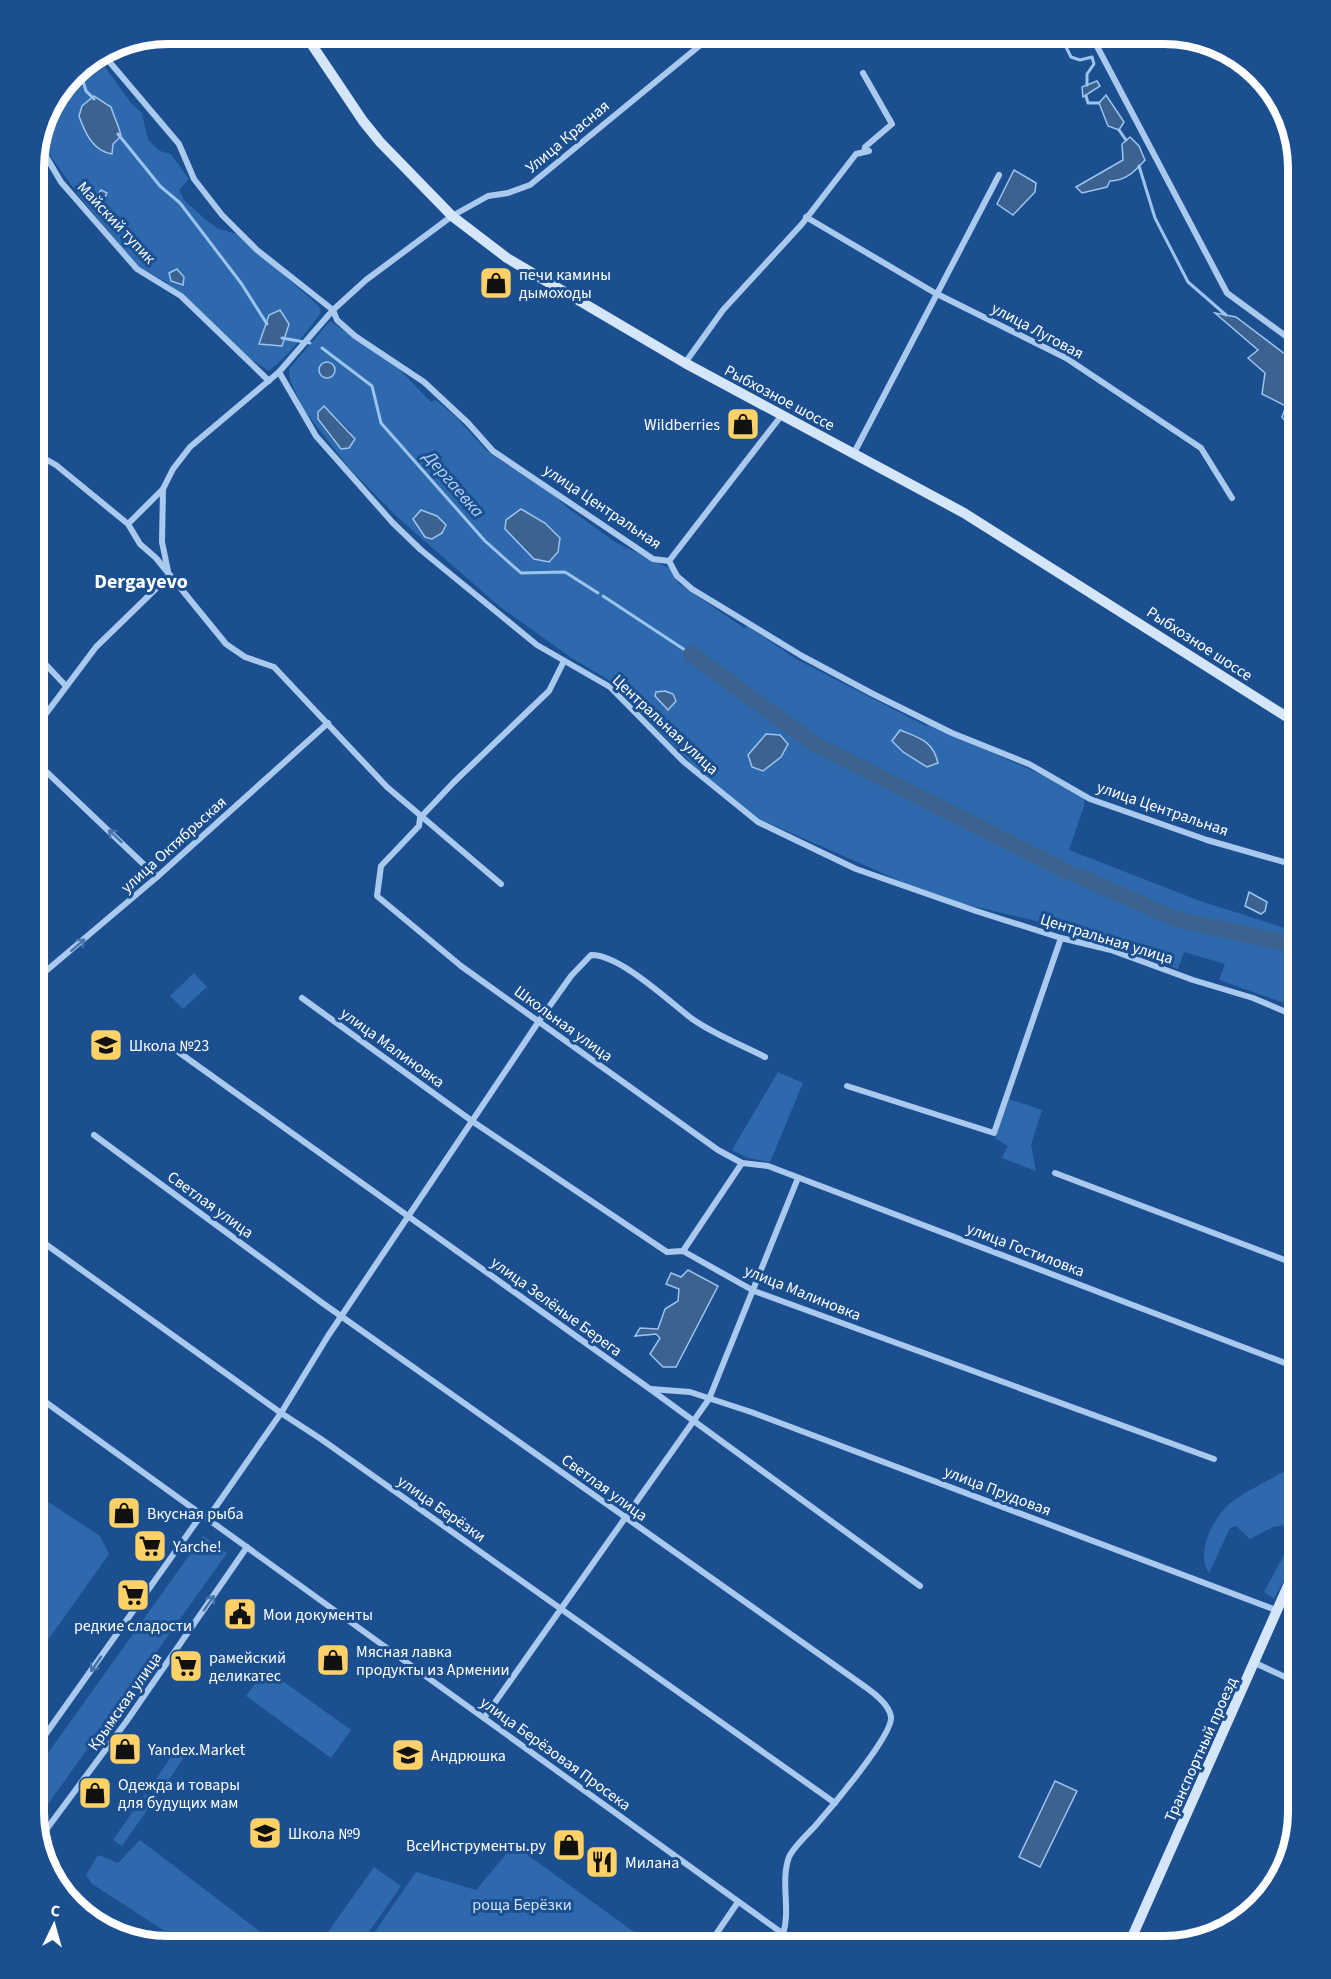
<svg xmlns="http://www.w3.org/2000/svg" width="1331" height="1979" viewBox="0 0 1331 1979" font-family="'Source Sans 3',sans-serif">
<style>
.green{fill:#2e69ad;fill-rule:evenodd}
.water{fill:#3c6290;stroke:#9cc4f0;stroke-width:1.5}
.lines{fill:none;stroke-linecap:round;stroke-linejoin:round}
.stream{stroke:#9cc4f0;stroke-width:3}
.river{stroke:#3c6290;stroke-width:16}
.street{stroke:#a9c9ee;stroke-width:6}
.secondary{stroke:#d6e6fa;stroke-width:10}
.oneway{stroke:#4674ac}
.labels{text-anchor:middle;stroke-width:6;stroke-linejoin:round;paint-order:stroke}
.street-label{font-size:16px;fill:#fff;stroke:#1b4f8f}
.poi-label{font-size:16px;fill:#fff;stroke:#1b4f8f;text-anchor:start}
.park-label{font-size:16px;fill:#cfe3fa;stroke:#1b4f8f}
.water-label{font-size:18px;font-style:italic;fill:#b5d3f5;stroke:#1b4f8f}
.quarter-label{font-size:20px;font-weight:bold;fill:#fff;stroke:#1b4f8f}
.rim{fill:none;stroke:#fff;stroke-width:8}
</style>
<rect width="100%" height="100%" fill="#1b4f8f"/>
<!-- green -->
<g class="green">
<path d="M97,56L131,103L142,113L148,140L160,151L171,154L189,179L179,190L184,200L206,220L217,228L239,235L319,306L321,312C306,334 289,354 269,371L246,356L166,282L138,267L80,197L41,143C34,125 60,85 73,72C79,66 89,61 97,56ZM94,96L108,103L121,136L113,144L112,152L99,150L84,129Z"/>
<path d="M330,321L397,367L431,402L436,400L456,417L486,450L503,462L545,487L568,508L615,542L669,568L678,583L744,628L748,626L796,659L926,726L928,724L1042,775L1084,798V806L1069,850L1200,901L1298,932V1008L1219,980L1225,964L1184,952L1178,969L1062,927L964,904L905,883L757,818L713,785L607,679L570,657L499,606L396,516L350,469L303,409L290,380L289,369ZM334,415L351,432L332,440L318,419ZM521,509L556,532L534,559L505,529L506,520Z"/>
<path d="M194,973L207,987L183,1009L170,996Z"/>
<path d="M778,1072L803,1083L770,1162L748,1158L732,1150Z"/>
<path d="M1009,1099L1042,1110L1031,1145L1036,1171L1002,1158L1008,1146L995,1138Z"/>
<path d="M1298,1464V1554L1274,1599L1264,1592L1290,1544L1286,1525L1273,1527L1250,1539L1236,1526L1230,1528L1209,1573C1194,1553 1215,1514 1233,1501C1253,1487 1277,1476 1298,1464Z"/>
<path d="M33,1492L100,1536L109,1554L33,1661Z"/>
<path d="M203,1536L227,1553L36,1821L33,1811V1774Z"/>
<path d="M266,1669L351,1730L331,1758L246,1696Z"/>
<path d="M175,1751L184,1757L165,1786L156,1779Z"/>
<path d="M145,1794L154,1800L122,1846L113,1840Z"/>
<path d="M140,1840L279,1946H188L92,1884L86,1875L98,1855L118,1863Z"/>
<path d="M511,1848H518L641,1937L634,1946H365L416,1872L476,1890Z"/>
<path d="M374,1867L401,1886L359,1946H318Z"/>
</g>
<!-- water -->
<g class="water">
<path d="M1097,81L1100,86L1083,97L1082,87Z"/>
<path d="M1106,95L1124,122L1119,130L1108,126L1099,103Z"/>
<path d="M94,96L111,107C114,117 119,126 121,136L113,144L112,154C93,151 85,133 79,116L82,106Z"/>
<path d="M1130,137L1139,146L1145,160C1135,171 1126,181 1110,181L1107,187L1082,193L1076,187L1123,160L1122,144Z"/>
<path d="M1014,170L1036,183L1035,192L1013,215L997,204Z"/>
<path d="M101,190L107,193L102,202L103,207L92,203Z"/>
<path d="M177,269L184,277L183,285L171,281L169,273Z"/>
<path d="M280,310L289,324L282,346L259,344L269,315Z"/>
<path d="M1215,313L1236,317L1298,364V436L1282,417L1286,406L1262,394L1265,373L1248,358L1258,350Z"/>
<circle cx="327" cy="370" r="8"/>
<path d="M324,406L355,439L349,448L341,449L318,419V412Z"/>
<path d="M521,509L545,523L560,538L558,552L549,562L534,559L505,529L506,520Z"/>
<path d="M421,510L437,516L446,525L442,533L432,539L425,537L413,519Z"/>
<path d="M665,691L673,694L676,701L668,710L655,696L656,692Z"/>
<path d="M900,730C920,738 933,741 938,763L927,767L903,752L892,741Z"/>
<path d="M766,734L780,735L788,744L781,757L763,771L752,767L748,755Z"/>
<path d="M1249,892L1267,902L1265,911L1261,914L1245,906Z"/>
<path d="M688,1270L718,1286L676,1367H663L650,1354L660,1338L656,1334L635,1336L640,1328L658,1329L665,1309L678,1301L679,1289L666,1284L671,1273L681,1277Z"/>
<path d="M1055,1781L1077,1791L1040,1867L1019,1857Z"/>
</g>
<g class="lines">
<!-- stream -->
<g class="stream">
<path d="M1059,33L1071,57L1080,60L1092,57L1094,64L1087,74V85"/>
<path d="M79,68L86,91L94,99"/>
<path d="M1086,96L1088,103H1099"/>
<path d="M1119,130L1126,140"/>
<path d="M118,134L160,186L180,203L241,283L267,324"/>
<path d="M1139,166L1155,218L1188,282L1226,315"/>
<path d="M282,338L310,343"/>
<path d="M322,348L372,386L381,423L485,541L521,573L565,572L598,593"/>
<path d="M603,596L691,654"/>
</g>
<!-- river -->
<g class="river">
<path d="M691,654L813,743L1066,871"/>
<path d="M1076,875L1176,919L1298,946"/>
</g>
<!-- street -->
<g class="street">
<path d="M1090,33L1227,293L1298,345"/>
<path d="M102,53L179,144L194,179L222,215L257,250L333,310L337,320L355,336L424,382L468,423L493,451L653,559L669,561L677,576L692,589L802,656L873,694L952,733L1029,764L1090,799L1207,840L1298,866"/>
<path d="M863,73L892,124L865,147L864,152"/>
<path d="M37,141L61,182L137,269L181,296L269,381"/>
<path d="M806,217L935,293L1066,358L1201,448L1232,498"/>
<path d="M685,363L723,310L802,224L856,154L869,151"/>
<path d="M279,372L316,436L393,523L421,550L537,645L610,687L684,762L758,822L856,869L976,911L1061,938L1111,950L1193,980L1253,998L1298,1017"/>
<path d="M33,452L56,465L128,524L140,544L156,558L226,644L245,657L274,667L387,787L501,884"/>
<path d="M854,453L999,175"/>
<path d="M128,524L163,489"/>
<path d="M669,561L781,416"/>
<path d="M33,651L66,686"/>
<path d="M564,661L549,691L454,782L420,818L419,826L381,866L377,896L461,966L718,1150L742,1163L768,1166L1298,1368"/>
<path d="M33,731L96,647L169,576L162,542L163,489L173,469L190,447L279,372L333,310L366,280L452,216L488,196L508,193L530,185L715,33"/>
<path d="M33,759L157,877"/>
<path d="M33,982L157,877L328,723"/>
<path d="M302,998L472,1121L667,1252L683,1251L754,1291L1214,1459"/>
<path d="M177,1051L650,1389L920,1586"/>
<path d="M847,1086L994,1133L1061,938"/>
<path d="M94,1135L321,1302L857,1681C868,1689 889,1702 891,1717C893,1735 830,1809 816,1825C808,1834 794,1846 789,1857C780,1882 791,1910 783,1934"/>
<path d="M1055,1173L1298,1265"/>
<path d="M33,1235L281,1413L321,1439L835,1803"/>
<path d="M683,1251L742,1163"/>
<path d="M651,1389L690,1392L751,1412L1276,1610"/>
<path d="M33,1393L800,1946"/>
<path d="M208,1518L281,1413L328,1336L539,1021L571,976L591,955C619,954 669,1001 691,1018C713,1034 742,1045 765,1057"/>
<path d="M1255,1663L1298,1683"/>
<path d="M484,1718L709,1399L798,1178"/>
<path d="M33,1752L202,1514"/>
<path d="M40,1838L126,1722L247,1547"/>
<path d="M708,1946L738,1902"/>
</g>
<!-- secondary -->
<g class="secondary">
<path d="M304,33L363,121L380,142L452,216L507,258L685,363L964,513L1298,724"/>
<path d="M1128,1946L1298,1563"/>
</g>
</g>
<!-- one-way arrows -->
<defs><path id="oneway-shaft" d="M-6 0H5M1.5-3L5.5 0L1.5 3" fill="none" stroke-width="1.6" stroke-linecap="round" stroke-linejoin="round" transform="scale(1.5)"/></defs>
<g class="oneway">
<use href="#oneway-shaft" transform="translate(115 836) rotate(-137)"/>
<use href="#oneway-shaft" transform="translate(78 945) rotate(-41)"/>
<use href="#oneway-shaft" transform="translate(209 1603) rotate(-55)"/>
<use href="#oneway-shaft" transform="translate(96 1664) rotate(124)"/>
</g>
<!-- icons -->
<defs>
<g id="shop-square" transform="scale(1.725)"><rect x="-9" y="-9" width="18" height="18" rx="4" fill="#ffd166" stroke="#1b4f8f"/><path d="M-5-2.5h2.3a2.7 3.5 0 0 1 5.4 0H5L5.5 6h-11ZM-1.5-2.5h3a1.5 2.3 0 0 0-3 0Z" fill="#111"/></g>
<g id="school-square" transform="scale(1.725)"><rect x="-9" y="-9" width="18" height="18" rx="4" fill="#ffd166" stroke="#1b4f8f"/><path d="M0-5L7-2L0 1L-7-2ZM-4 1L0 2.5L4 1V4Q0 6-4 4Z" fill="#111"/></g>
<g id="supermarket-square" transform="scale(1.725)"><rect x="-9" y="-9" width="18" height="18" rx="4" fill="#ffd166" stroke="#1b4f8f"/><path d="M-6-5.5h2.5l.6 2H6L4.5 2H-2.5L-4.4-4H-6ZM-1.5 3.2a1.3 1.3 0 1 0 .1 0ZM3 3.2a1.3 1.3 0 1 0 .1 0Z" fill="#111"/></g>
<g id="civic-square" transform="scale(1.725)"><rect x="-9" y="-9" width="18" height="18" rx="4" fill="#ffd166" stroke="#1b4f8f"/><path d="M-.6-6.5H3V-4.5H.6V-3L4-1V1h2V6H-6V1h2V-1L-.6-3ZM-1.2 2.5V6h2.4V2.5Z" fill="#111"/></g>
<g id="restaurant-square" transform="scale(1.725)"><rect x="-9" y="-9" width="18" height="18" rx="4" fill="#ffd166" stroke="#1b4f8f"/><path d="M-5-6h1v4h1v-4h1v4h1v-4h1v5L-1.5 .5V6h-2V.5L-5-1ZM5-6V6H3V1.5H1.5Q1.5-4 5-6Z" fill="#111"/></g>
</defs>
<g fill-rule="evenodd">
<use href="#shop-square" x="496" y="283"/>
<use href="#shop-square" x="743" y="424"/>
<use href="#school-square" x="106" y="1045"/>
<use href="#shop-square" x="124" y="1513"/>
<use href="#supermarket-square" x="150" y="1546"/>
<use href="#supermarket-square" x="133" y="1595"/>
<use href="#civic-square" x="240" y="1614"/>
<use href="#shop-square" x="333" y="1660"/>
<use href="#supermarket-square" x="186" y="1666"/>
<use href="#shop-square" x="125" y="1749"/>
<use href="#school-square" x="408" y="1755"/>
<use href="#shop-square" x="95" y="1793"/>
<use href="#school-square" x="265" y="1833"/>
<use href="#shop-square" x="569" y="1845"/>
<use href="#restaurant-square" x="602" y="1862"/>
</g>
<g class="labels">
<!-- street labels -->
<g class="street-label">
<text transform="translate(567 136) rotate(-40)" y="6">Улица Красная</text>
<text transform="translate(117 222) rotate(47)" y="6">Майский тупик</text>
<text transform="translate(1038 330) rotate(28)" y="6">улица Луговая</text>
<text transform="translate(780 397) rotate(28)" y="6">Рыбхозное шоссе</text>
<text transform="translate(603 506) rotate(34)" y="6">улица Центральная</text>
<text transform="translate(1200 643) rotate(33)" y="6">Рыбхозное шоссе</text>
<text transform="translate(666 724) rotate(43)" y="6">Центральная улица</text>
<text transform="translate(1163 808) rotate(19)" y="6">улица Центральная</text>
<text transform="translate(173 844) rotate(-42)" y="6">улица Октябрьская</text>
<text transform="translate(1107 938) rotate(17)" y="6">Центральная улица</text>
<text transform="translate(564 1023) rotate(36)" y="6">Школьная улица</text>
<text transform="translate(393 1047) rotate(36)" y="6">улица Малиновка</text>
<text transform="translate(211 1204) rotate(36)" y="6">Светлая улица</text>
<text transform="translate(1026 1249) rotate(21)" y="6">улица Гостиловка</text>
<text transform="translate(803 1292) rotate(22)" y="6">улица Малиновка</text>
<text transform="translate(557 1306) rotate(36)" y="6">улица Зелёные Берега</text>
<text transform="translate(605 1487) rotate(36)" y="6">Светлая улица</text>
<text transform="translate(998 1490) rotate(21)" y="6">улица Прудовая</text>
<text transform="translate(442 1508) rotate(35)" y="6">улица Берёзки</text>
<text transform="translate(124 1701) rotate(-55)" y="6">Крымская улица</text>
<text transform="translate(1200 1749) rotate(-66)" y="6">Транспортный проезд</text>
<text transform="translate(556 1753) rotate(36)" y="6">улица Берёзовая Просека</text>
</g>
<!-- poi labels -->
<g class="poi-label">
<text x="519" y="280">печи камины<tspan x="519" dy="18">дымоходы</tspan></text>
<text x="720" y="430" text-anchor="end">Wildberries</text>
<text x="129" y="1051">Школа №23</text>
<text x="147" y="1519">Вкусная рыба</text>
<text x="173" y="1552">Yarche!</text>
<text x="263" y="1620">Мои документы</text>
<text x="133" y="1631" text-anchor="middle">редкие сладости</text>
<text x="356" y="1657">Мясная лавка<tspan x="356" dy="18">продукты из Армении</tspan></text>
<text x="209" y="1663">рамейский<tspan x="209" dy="18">деликатес</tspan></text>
<text x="148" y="1755">Yandex.Market</text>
<text x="431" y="1761">Андрюшка</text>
<text x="118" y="1790">Одежда и товары<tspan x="118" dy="18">для будущих мам</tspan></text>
<text x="288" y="1839">Школа №9</text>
<text x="546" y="1851" text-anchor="end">ВсеИнструменты.ру</text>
<text x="625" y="1868">Милана</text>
</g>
<!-- park labels -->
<g class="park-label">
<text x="522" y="1910">роща Берёзки</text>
</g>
<!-- water labels -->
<g class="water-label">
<text transform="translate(454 484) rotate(49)" y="6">Дергаевка</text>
</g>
<!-- quarter labels -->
<g class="quarter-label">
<text x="141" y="588">Dergayevo</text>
</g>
</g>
<!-- crop -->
<path d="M0 0H1331V1979H0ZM168 44H1164A124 124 0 0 1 1288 168V1812A124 124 0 0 1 1164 1936H168A124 124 0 0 1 44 1812V168A124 124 0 0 1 168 44Z" fill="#1b4f8f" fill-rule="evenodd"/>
<path class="rim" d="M168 44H1164A124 124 0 0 1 1288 168V1812A124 124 0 0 1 1164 1936H168A124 124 0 0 1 44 1812V168A124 124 0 0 1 168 44Z"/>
<!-- north arrow -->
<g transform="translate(54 1925) rotate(5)" stroke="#1b4f8f" stroke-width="4.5" paint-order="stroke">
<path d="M0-4.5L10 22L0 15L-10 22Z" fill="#ffffff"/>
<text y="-9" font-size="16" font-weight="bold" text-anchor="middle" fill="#ffffff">С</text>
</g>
</svg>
